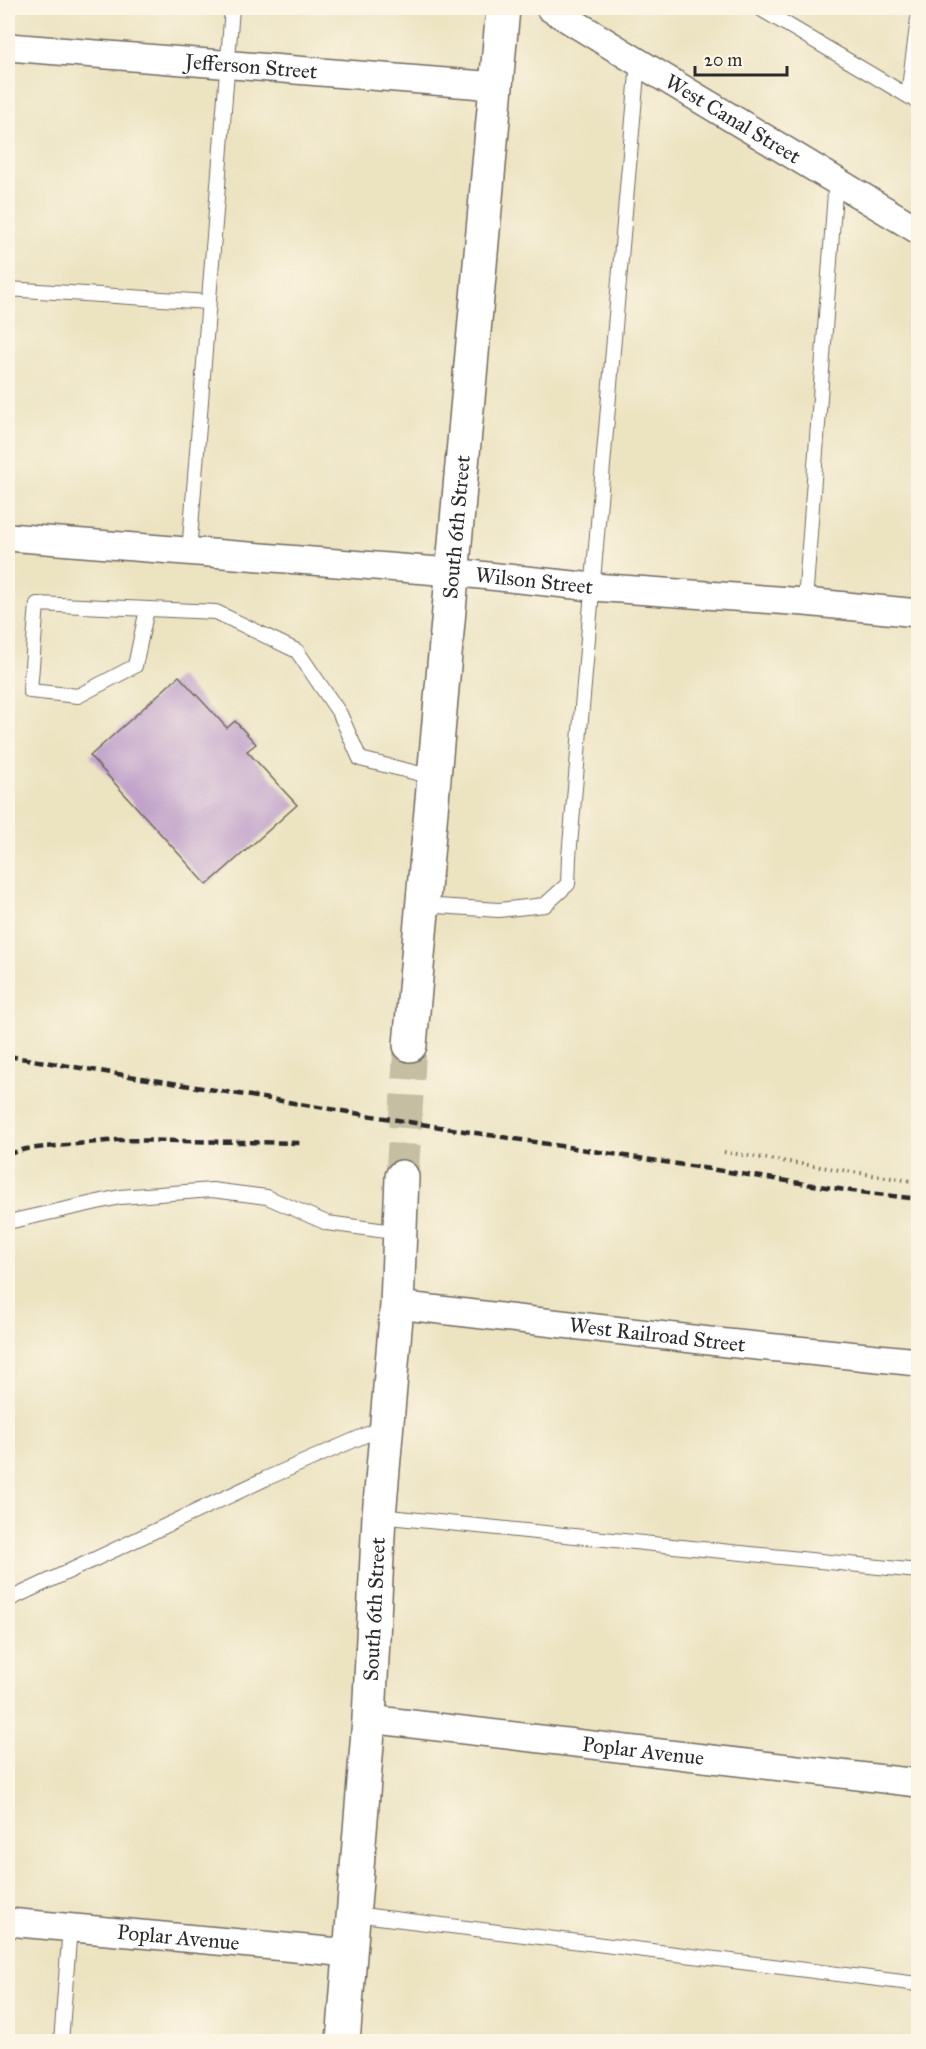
<svg xmlns="http://www.w3.org/2000/svg" width="926" height="2049" viewBox="0 0 926 2049" font-family="'IM FELL Great Primer',serif">
<style>
.building{fill:#c1a3cb}
.lines{fill:none;stroke-linecap:round;stroke-linejoin:round}
.tertiary-tunnel{stroke:#c5bea3;stroke-width:33;stroke-dasharray:33 16;stroke-linecap:butt}
.service-casing{stroke:#6f6b60;stroke-width:16}
.minor-casing{stroke:#6f6b60;stroke-width:30}
.tertiary-casing{stroke:#6f6b60;stroke-width:36}
.path{stroke:#6f6b60;stroke-width:4;stroke-dasharray:1.5 4.5;stroke-linecap:butt}
.service{stroke:#fff;stroke-width:14}
.minor{stroke:#fff;stroke-width:27}
.tertiary{stroke:#fff;stroke-width:33}
.rail{stroke:#2b2b2b;stroke-width:4.5;stroke-dasharray:9 4.5;stroke-linecap:butt}
.labels{text-anchor:middle;stroke-width:6;stroke-linejoin:round;paint-order:stroke}
.street-label{font-size:21px;fill:#2b2b2b;stroke:#fcf5e5}
</style>
<rect width="100%" height="100%" fill="#fcf5e5"/>
<filter id="ink" filterUnits="userSpaceOnUse"><feTurbulence type="fractalNoise" baseFrequency=".0167" numOctaves="2"/><feDisplacementMap in="SourceGraphic" scale="12" xChannelSelector="R" yChannelSelector="G"/><feConvolveMatrix kernelMatrix="1 2 1 2 8 2 1 2 1" color-interpolation-filters="sRGB"/></filter>
<filter id="wash" filterUnits="userSpaceOnUse"><feTurbulence type="fractalNoise" baseFrequency=".008" numOctaves="4" result="noise"/><feDisplacementMap in="SourceGraphic" scale="24" xChannelSelector="R" yChannelSelector="G"/><feGaussianBlur stdDeviation="1.35" result="paint"/><feColorMatrix in="noise" values="0 0 0 0 0 0 0 0 0 0 0 0 0 0 0 0 0 1.4 0 .05"/><feComposite in="paint" operator="in"/></filter>
<g filter="url(#wash)">
<rect width="100%" height="100%" fill="#ece3c1"/>
<g id="blocks">
<!-- building -->
<path class="building" d="M179,676L227,728L235,721L256,744L247,751L297,805L207,885L90,756Z"/>
</g>
</g>
<g filter="url(#ink)">
<use href="#blocks" fill-opacity="0" stroke="#6f6b60" stroke-width="1.5"/>
<g class="lines">
<!-- tertiary-tunnel -->
<path class="tertiary-tunnel" d="M402,1177L410,1045"/>
<!-- service casing -->
<g class="service-casing">
<g id="service">
<path d="M759,8L918,102"/>
<path d="M908,95L918,19"/>
<path d="M8,289L208,302"/>
<path d="M189,553L232,8"/>
<path d="M805,602L836,179"/>
<path d="M147,609L135,666L78,696L30,691L37,604L216,612L297,651L340,714L360,759L433,777"/>
<path d="M422,905L499,910L545,905L568,884L569,857L638,62"/>
<path d="M8,1222L120,1197L212,1190L267,1197L327,1223L401,1233"/>
<path d="M379,1516L918,1571"/>
<path d="M8,1600L265,1479L384,1427"/>
<path d="M354,1914L918,1984"/>
<path d="M61,2042L70,1927"/>
</g>
</g>
<!-- minor casing -->
<g class="minor-casing">
<g id="minor">
<path id="s1" d="M550,8L638,62L918,230"/>
<path id="s2" d="M8,47L496,86"/>
<path id="s3" d="M8,537L451,572L593,587L805,602L918,613"/>
<path id="s4" d="M397,1305L727,1343L918,1362"/>
<path id="s5" d="M369,1719L918,1783"/>
<path id="s6" d="M8,1922L350,1953"/>
</g>
</g>
<!-- tertiary casing -->
<g class="tertiary-casing">
<g id="tertiary">
<path id="s7" d="M410,1045L503,8"/>
<path id="s8" d="M343,2042L369,1719L379,1516L397,1305L402,1177"/>
</g>
</g>
<!-- path -->
<path class="path" d="M724,1152L918,1182"/>
<!-- service -->
<use href="#service" class="service"/>
<!-- minor -->
<use href="#minor" class="minor"/>
<!-- tertiary -->
<use href="#tertiary" class="tertiary"/>
<!-- rail -->
<g class="rail">
<path d="M8,1056L470,1132L852,1191L918,1199"/>
<path d="M8,1154L26,1149L117,1140L303,1143"/>
</g>
</g>
</g>
<g class="labels">
<!-- street labels -->
<g class="street-label">
<text dy="7" stroke="none"><textPath href="#s2" startOffset="244">Jefferson Street</textPath></text>
<text dy="7" stroke="none"><textPath href="#s1" startOffset="214">West Canal Street</textPath></text>
<text dy="7" stroke="none"><textPath href="#s7" startOffset="520">South 6th Street</textPath></text>
<text dy="7" stroke="none"><textPath href="#s3" startOffset="528">Wilson Street</textPath></text>
<text dy="7" stroke="none"><textPath href="#s4" startOffset="262">West Railroad Street</textPath></text>
<text dy="7" stroke="none"><textPath href="#s8" startOffset="434">South 6th Street</textPath></text>
<text dy="7" stroke="none"><textPath href="#s5" startOffset="276">Poplar Avenue</textPath></text>
<text dy="7" stroke="none"><textPath href="#s6" startOffset="171">Poplar Avenue</textPath></text>
</g>
</g>
<!-- margin -->
<rect width="926" height="2049" fill="none" stroke="#fcf5e5" stroke-width="30"/>
<!-- scale -->
<path d="M695 66v9h92v-9" fill="none" stroke="#2b2b2b" stroke-width="3"/>
<text x="704" y="66" font-size="18" fill="#2b2b2b" stroke="#fcf5e5" stroke-width="4.5" paint-order="stroke">20 m</text>
</svg>
